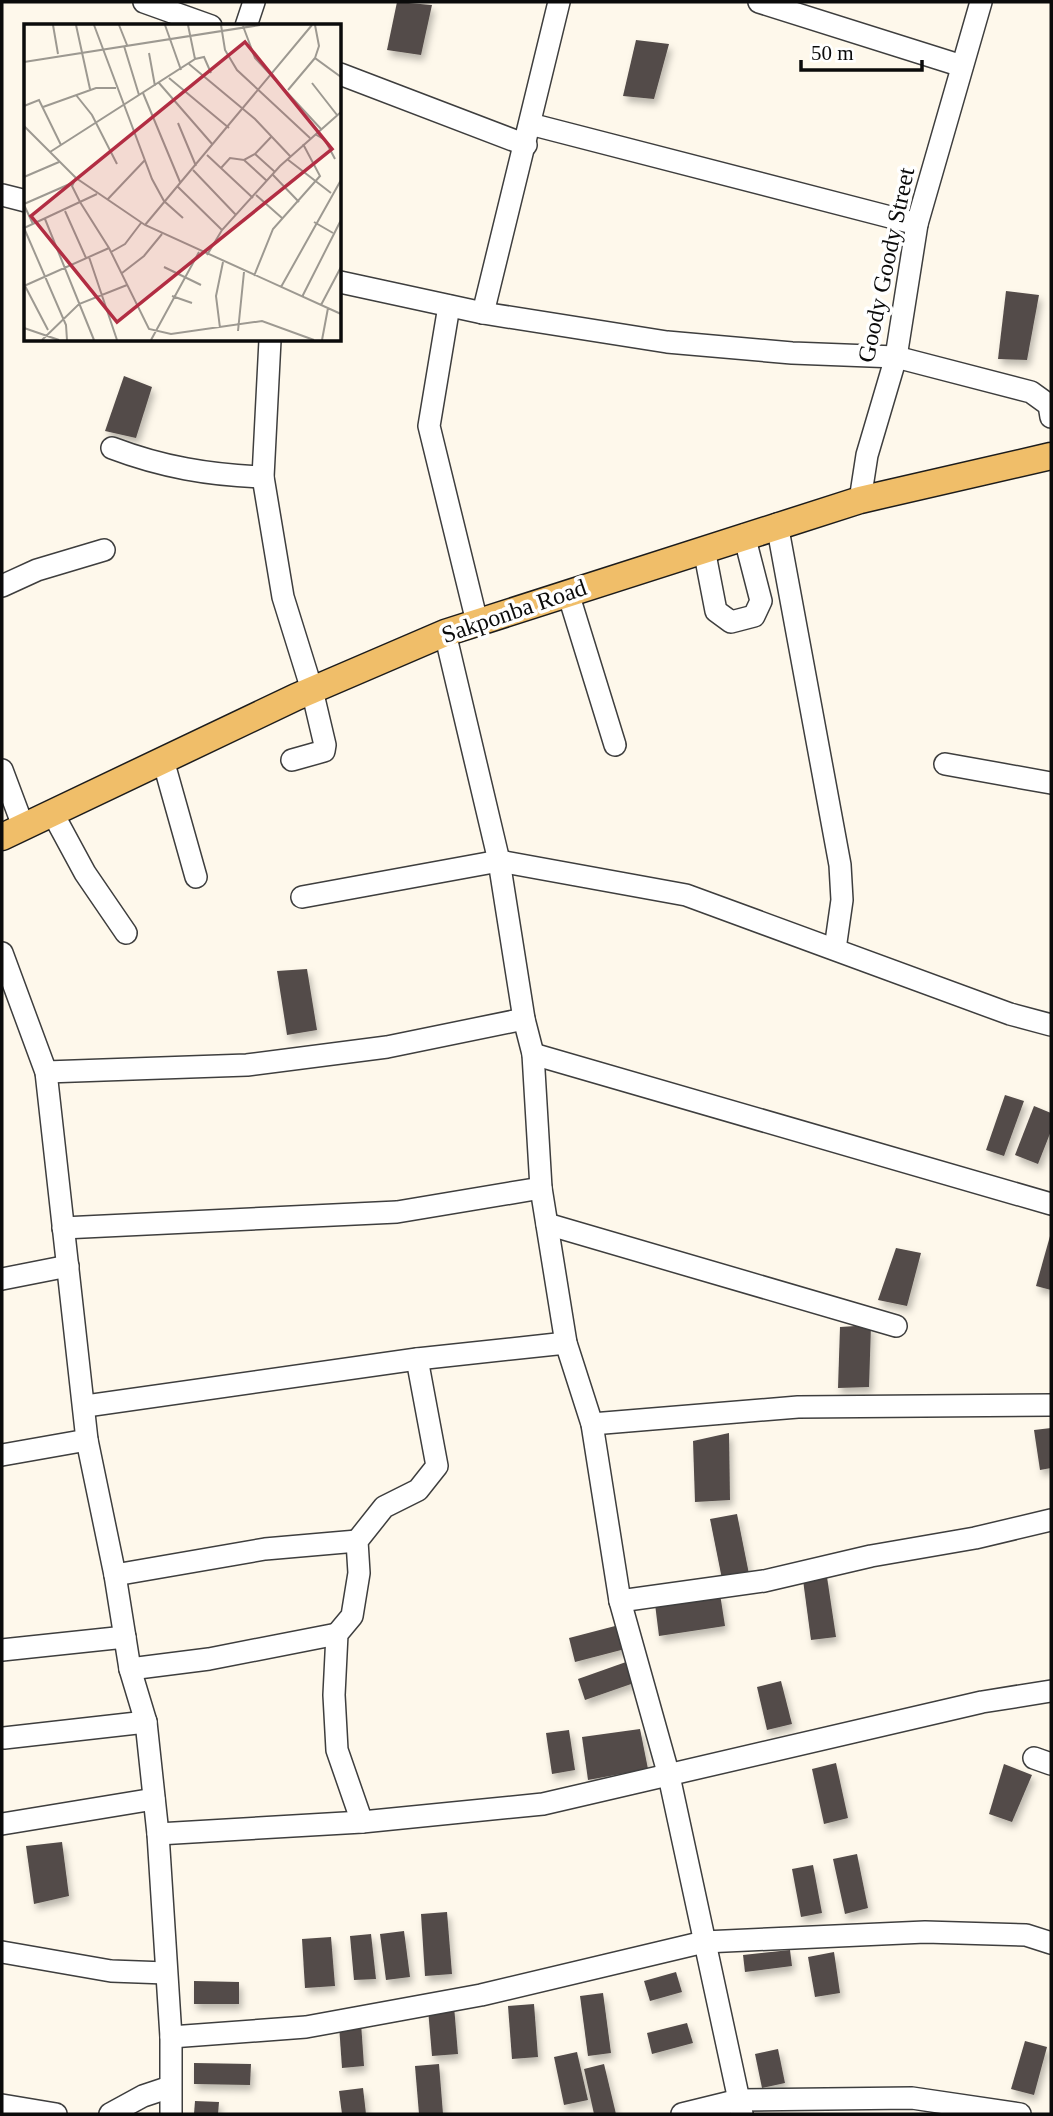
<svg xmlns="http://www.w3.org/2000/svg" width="1053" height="2116" viewBox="0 0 1053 2116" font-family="Georgia,serif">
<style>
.building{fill:#534b48;filter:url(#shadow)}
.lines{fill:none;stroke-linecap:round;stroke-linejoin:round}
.minor-casing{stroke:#3e3e3e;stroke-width:24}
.major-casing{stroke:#1c1c1c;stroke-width:29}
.minor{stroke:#fff;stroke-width:21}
.major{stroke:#f0be69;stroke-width:26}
.labels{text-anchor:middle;stroke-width:7;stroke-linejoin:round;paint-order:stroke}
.street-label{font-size:24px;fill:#0b0b0b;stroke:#fff}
.inset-road{fill:none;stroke:#9d9991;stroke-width:2}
.view{fill:#b22d43;fill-opacity:0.15;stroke:#b22d43;stroke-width:3.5}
.inset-edge{fill:none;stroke:#0b0b0b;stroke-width:3.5}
</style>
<defs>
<filter id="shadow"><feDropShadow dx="3" dy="5.5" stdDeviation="3.5" flood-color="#0004"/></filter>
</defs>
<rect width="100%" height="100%" fill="#fef8eb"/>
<!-- building -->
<g class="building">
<path d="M397,2L432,5L421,55L387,50Z"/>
<path d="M636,40L669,44L654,99L623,96Z"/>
<path d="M1006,291L1039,295L1027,360L998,359Z"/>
<path d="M124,376L152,387L136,438L105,431Z"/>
<path d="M307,969L317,1030L287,1035L277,971Z"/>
<path d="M1005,1095L1024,1101L1004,1156L986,1150Z"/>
<path d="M1034,1106L1051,1113V1131L1038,1164L1015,1155Z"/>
<path d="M1050,1236H1051V1290L1036,1286Z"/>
<path d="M896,1248L921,1253L907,1306L878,1300Z"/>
<path d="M871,1325L869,1387L838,1388L840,1327Z"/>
<path d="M1051,1428V1468L1040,1470L1034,1430Z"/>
<path d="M729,1433L730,1500L695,1502L693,1441Z"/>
<path d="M737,1514L749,1574L722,1579L710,1519Z"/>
<path d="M827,1577L836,1637L811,1640L803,1580Z"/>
<path d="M720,1594L725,1626L659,1636L655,1604Z"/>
<path d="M619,1625L625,1649L575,1662L569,1638Z"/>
<path d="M626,1662L634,1683L585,1700L578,1679Z"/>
<path d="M781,1681L792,1724L767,1730L757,1687Z"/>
<path d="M640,1729L648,1769L588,1780L582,1737Z"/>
<path d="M569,1730L575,1770L552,1774L546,1733Z"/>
<path d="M836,1763L848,1818L824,1824L812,1769Z"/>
<path d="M1004,1764L1032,1775L1012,1822L989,1814Z"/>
<path d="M62,1842L69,1896L34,1904L26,1846Z"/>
<path d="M857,1854L868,1908L845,1914L833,1859Z"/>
<path d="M813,1865L822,1913L801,1917L792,1869Z"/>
<path d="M447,1912L452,1974L425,1976L421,1914Z"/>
<path d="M404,1931L410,1977L386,1980L380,1934Z"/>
<path d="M371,1934L376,1979L354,1980L350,1936Z"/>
<path d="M331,1937L335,1986L305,1988L302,1939Z"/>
<path d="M790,1950L792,1966L745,1972L743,1955Z"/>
<path d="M834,1952L840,1993L815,1997L808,1957Z"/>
<path d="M676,1972L682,1992L650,2001L644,1981Z"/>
<path d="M194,1981L239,1982V2004H194Z"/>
<path d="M603,1993L611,2053L588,2056L580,1996Z"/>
<path d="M534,2004L538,2057L512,2059L508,2006Z"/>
<path d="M454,2006L458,2054L432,2056L428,2009Z"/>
<path d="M361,2023L364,2066L342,2068L339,2025Z"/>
<path d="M687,2023L693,2043L652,2054L647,2033Z"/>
<path d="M1025,2041L1047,2047L1034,2095L1011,2089Z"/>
<path d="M778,2049L785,2083L762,2088L755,2054Z"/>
<path d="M577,2052L588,2100L564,2105L554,2057Z"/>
<path d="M194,2063L251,2064L250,2085L194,2084Z"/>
<path d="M439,2064L443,2114H419L415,2066Z"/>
<path d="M604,2064L616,2114H594L584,2069Z"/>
<path d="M363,2088L366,2114H342L339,2091Z"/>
<path d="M195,2101L219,2102L218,2114H194Z"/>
</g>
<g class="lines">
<!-- minor casing -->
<g class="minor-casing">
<g id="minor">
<path d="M144,2L211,26"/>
<path d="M759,2L962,66"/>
<path d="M246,26L254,2"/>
<path d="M340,74L526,145"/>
<path d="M530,124L917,224"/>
<path d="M2,195L26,201"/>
<path d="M340,282L483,313L667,342L792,353L896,357L1031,392L1049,405L1051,417"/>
<path d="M449,306L429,426L477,622"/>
<path d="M483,313L559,2"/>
<path d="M270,340L263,477L283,597L312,690L325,745L324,751L292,760"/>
<path d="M112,448C162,467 209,475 263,477"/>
<path d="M860,500L867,455L896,357L917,224L981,2"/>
<path d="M777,524L840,865L842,900L835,949"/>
<path d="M704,549L716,611L731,622L754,616L761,601L744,535"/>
<path d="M2,586L37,570L104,550"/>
<path d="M568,593L615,745"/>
<path d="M445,633L499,861L524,1019L533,1054L541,1188L566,1343L592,1424L620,1601L669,1776L742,2114"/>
<path d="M163,760L196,877"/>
<path d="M945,764L1051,783"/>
<path d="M2,770L23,826"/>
<path d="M52,812L85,873L126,933"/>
<path d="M302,897L499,861L686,895L1010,1014L1051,1025"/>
<path d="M2,953L46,1072L87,1440L115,1575L130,1669L146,1722L158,1834L171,2037V2114"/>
<path d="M533,1054L1051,1204"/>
<path d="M46,1072L247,1065L387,1047L524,1019"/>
<path d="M547,1224L896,1326"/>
<path d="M63,1228L397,1212L541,1188"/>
<path d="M2,1279L68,1266"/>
<path d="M86,1406L417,1359L566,1343"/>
<path d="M592,1424L798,1407L1051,1405"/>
<path d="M2,1455L87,1440"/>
<path d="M115,1575L265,1549L357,1541"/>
<path d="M620,1601L764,1581L871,1556L975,1538L1051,1520"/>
<path d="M2,1650L125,1637"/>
<path d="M130,1669L209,1659L337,1634"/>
<path d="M4,1738L146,1722"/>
<path d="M1034,1758L1051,1764"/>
<path d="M362,1822L337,1750L334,1695L337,1634L352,1616L359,1573L357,1541L384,1507L418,1490L437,1466L417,1359"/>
<path d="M2,1824L154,1799"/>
<path d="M158,1834L362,1822L543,1804L982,1702L1051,1691"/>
<path d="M2,1952L111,1971L166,1973"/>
<path d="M171,2037L306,2027L481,1995L704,1942L925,1932L1026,1935L1051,1943"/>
<path d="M2,2105L56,2114"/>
<path d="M110,2114L143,2096L170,2087"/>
<path d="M682,2114L739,2100L912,2098L1020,2114"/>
</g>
</g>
<!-- major casing -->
<g class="major-casing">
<path id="major" d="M2,837L296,697L445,633L860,500L1051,456"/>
</g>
<!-- minor -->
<use href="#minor" class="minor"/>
<!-- major -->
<use href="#major" class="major"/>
</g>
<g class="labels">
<!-- street labels -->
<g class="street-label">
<text transform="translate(886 265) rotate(-78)" y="8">Goody Goody Street</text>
<text transform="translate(514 611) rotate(-19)" y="8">Sakponba Road</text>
</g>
</g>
<!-- overview -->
<g transform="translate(24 24)">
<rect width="317" height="317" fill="#fef8eb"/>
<path class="inset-road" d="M29,1L34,30M52,1L66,65M70,1L128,155L140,177L159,194M95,1L103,21M141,1L157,46M197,1L201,26L213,46L286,114M291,1L295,22L291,34L317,53M219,2L231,34L297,105M100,22L115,71M125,29L131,62M171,35L180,33L187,49M0,38L236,1M165,40L231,95L266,132M145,54L205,104M135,59L189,121M288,59L313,91M264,66L291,34M119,69L156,158M52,71L68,91L93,140M0,82L15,76L37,121M19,83L72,64H92M154,99L172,142M0,102L52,154L121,201L317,290M291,110L301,116L311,135M26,128L171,35L164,1M231,130L251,148M183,131L229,174M263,135L307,169M220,136L243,157M197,144L206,134L220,136L231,130L248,112M169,146L212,191M249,151L275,178M0,153L35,138M52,154L48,162L56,178L85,224L125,305L147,310L238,297L290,316M153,162L198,206M232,171L258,194M83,176L121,136M0,180L48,159M0,181L9,200M41,187L62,234M21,195L70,316M290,198L309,209M121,201L288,1M87,228L101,220L117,199M183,231L198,206L256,142L317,88M65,233L93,316M140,243L177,261M98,249L120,232L138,210M230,252L249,205L296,152L279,120M0,260L24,306M0,262L85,224M257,263L317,156M148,272L168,279M278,273L317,196M297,281L317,243M0,304L35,316M196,304L192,272L199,238M214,307L220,248M18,316L55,280L103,261M43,316L42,301L0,204L73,170M127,316L175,228M298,316L304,284"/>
<path class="view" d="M221,18L308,125L93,298L7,192Z"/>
<rect width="317" height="317" class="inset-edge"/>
</g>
<!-- border -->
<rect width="1053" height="2116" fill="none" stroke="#0b0b0b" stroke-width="7"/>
<!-- scale -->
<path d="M801 60v10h121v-10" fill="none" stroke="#0b0b0b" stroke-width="3.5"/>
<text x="811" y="60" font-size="21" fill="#0b0b0b" stroke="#ffffff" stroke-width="5" paint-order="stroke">50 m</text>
</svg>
